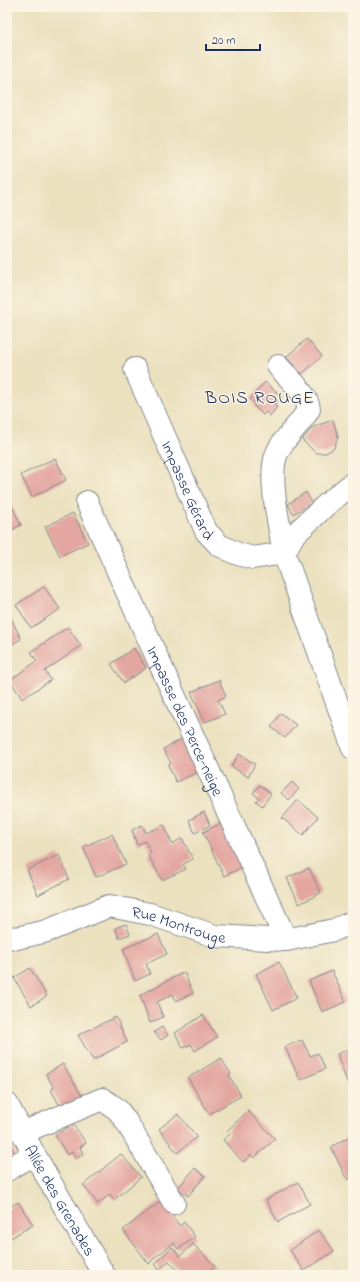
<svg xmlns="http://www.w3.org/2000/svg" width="360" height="1282" viewBox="0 0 360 1282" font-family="'Indie Flower',sans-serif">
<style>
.building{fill:#e3a6a0}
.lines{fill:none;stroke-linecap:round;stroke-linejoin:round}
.minor-casing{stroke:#83888e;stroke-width:24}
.major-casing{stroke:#83888e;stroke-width:24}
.minor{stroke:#fff;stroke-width:22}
.major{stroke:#fff;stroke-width:22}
.labels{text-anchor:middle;stroke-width:3;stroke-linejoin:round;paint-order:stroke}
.street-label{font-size:16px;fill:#1b2f5e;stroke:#fcf5e5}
.quarter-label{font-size:18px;letter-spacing:1px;fill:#1b2f5e;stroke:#fcf5e5}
</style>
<rect width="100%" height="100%" fill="#fcf5e5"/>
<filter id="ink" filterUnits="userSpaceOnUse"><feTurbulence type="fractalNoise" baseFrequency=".025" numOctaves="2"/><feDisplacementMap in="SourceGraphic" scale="8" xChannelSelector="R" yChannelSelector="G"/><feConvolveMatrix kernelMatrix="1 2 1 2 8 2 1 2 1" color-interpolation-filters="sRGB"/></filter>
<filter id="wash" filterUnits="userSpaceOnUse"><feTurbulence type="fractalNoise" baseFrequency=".012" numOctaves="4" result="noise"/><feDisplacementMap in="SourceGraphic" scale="16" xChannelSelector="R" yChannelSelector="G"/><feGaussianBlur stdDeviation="0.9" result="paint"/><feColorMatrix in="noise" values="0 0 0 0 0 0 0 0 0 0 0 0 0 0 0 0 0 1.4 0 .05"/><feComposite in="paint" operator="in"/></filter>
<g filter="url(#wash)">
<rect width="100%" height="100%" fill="#ebe1bf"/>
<g id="blocks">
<!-- building -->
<g class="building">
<path d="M307,339L322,356L302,374L286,357Z"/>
<path d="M265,382L282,397L274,405L277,407L270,416L266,412L263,415L254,406L255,404L250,399Z"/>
<path d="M333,420L338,437L334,448L326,453H316L302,440L313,427Z"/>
<path d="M55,458L66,480L32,497L21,475Z"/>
<path d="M306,492L312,503L293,514L288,504Z"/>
<path d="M7,496L21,525L7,532Z"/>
<path d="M73,513L88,543L60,556L45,527Z"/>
<path d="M44,587L60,609L31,628L16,605Z"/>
<path d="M7,610L21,639L7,647Z"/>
<path d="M68,627L81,646L45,671L51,680L22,699L10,680L37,661L31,652Z"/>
<path d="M134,648L146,668L124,683L111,664Z"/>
<path d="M219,680L226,696L218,700L225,714L205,722L191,692Z"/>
<path d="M281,713L296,725L285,738L271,727Z"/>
<path d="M182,739L198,772L176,782L168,765L171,763L163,749Z"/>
<path d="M239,754L255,764L248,777L231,766Z"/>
<path d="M292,782L299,789L289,800L281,793Z"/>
<path d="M260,785L271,794L262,806L256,801L259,798L253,793Z"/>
<path d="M298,800L318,817L303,835L282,818Z"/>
<path d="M204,812L210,825L195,833L189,820Z"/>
<path d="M222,823L243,867L224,876L203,832Z"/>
<path d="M142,825L146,833L164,825L172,844L182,838L193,859L183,864L186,869L162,880L148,855L151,853L145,841L137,845L132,830Z"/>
<path d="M112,834L126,864L96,877L83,847Z"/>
<path d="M59,855L69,879L38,895L27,870Z"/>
<path d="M309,868L321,893L299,904L287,878Z"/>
<path d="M126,924L130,934L119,938L115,928Z"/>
<path d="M158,934L167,954L146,964L150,974L135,981L123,949Z"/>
<path d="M279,962L297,998L273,1010L256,974Z"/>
<path d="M30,968L47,996L31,1006L14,978Z"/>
<path d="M332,971L346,1002L322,1012L309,981Z"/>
<path d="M184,972L193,993L176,1001L173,994L157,1002L163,1017L150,1023L140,995Z"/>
<path d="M203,1015L217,1037L195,1051L191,1044L183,1048L175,1033Z"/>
<path d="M116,1017L127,1042L93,1060L78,1035Z"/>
<path d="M162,1027L168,1035L161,1040L154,1032Z"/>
<path d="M302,1040L310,1056L318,1053L325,1069L300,1080L285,1047Z"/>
<path d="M353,1048V1083L348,1085L337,1054Z"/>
<path d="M221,1058L231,1074L229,1075L241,1096L209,1114L188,1078Z"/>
<path d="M63,1064L82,1096L62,1109L51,1090L54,1088L46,1074Z"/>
<path d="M248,1111L275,1139L254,1158L251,1155L243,1162L223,1140L230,1134L227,1131Z"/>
<path d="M178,1114L197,1137L177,1153L159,1129Z"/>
<path d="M73,1124L86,1143L80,1147L83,1154L76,1159L72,1152L67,1155L55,1135Z"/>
<path d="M350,1136L353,1142V1177L347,1180L331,1147Z"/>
<path d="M7,1140L16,1155L7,1160Z"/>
<path d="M121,1154L141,1177L114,1200L110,1194L98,1204L83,1185Z"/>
<path d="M195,1168L205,1176L188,1196L178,1188Z"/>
<path d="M298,1182L310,1204L278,1222L266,1200Z"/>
<path d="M161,1201L180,1226L184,1222L195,1237L178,1249L174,1243L155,1257L149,1264L123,1230Z"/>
<path d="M18,1202L33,1225L7,1240V1209Z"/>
<path d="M319,1230L334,1251L304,1271L290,1250Z"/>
<path d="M193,1244L215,1266L206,1275H182L169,1261L159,1270L155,1264L172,1247L180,1256Z"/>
</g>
</g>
</g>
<g filter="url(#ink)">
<use href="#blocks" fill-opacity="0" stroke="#83888e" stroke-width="1"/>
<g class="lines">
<!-- minor casing -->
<g class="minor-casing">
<g id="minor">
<path id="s1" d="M135,369L206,531L219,545L238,554L253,558L284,553C280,529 268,479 276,456C281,440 301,424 309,409C307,393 288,378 278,366"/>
<path d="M353,483L326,505L293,536L284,553L353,748"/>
<path id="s2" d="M87,502L128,594L286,940"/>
<path id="s3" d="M7,1104L34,1154L104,1275"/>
<path d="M22,1133L102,1099L117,1109L126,1121L174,1203"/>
<path d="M7,1170L34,1154"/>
</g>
</g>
<!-- major casing -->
<g class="major-casing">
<g id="major">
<path id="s4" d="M7,937L17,938L47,931L109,906L150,914L215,936L286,940L334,930L353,922"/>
</g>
</g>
<!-- minor -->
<use href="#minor" class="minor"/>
<!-- major -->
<use href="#major" class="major"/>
</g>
</g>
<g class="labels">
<!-- street labels -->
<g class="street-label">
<text dy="6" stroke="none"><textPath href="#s1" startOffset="132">Impasse Gérard</textPath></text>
<text dy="6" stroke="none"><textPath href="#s2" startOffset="240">Impasse des Perce-neige</textPath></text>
<text dy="6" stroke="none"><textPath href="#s4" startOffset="180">Rue Montrouge</textPath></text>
<text dy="6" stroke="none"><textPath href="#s3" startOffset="110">Allée des Grenades</textPath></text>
</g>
<!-- quarter labels -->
<g class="quarter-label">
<text x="260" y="403">BOIS ROUGE</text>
</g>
</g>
<!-- margin -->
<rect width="360" height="1282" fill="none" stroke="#fcf5e5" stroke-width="24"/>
<!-- scale -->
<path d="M206 44v6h54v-6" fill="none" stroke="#1b2f5e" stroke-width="2"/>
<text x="212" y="44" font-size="12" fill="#1b2f5e" stroke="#fcf5e5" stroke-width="3" paint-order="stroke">20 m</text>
</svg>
